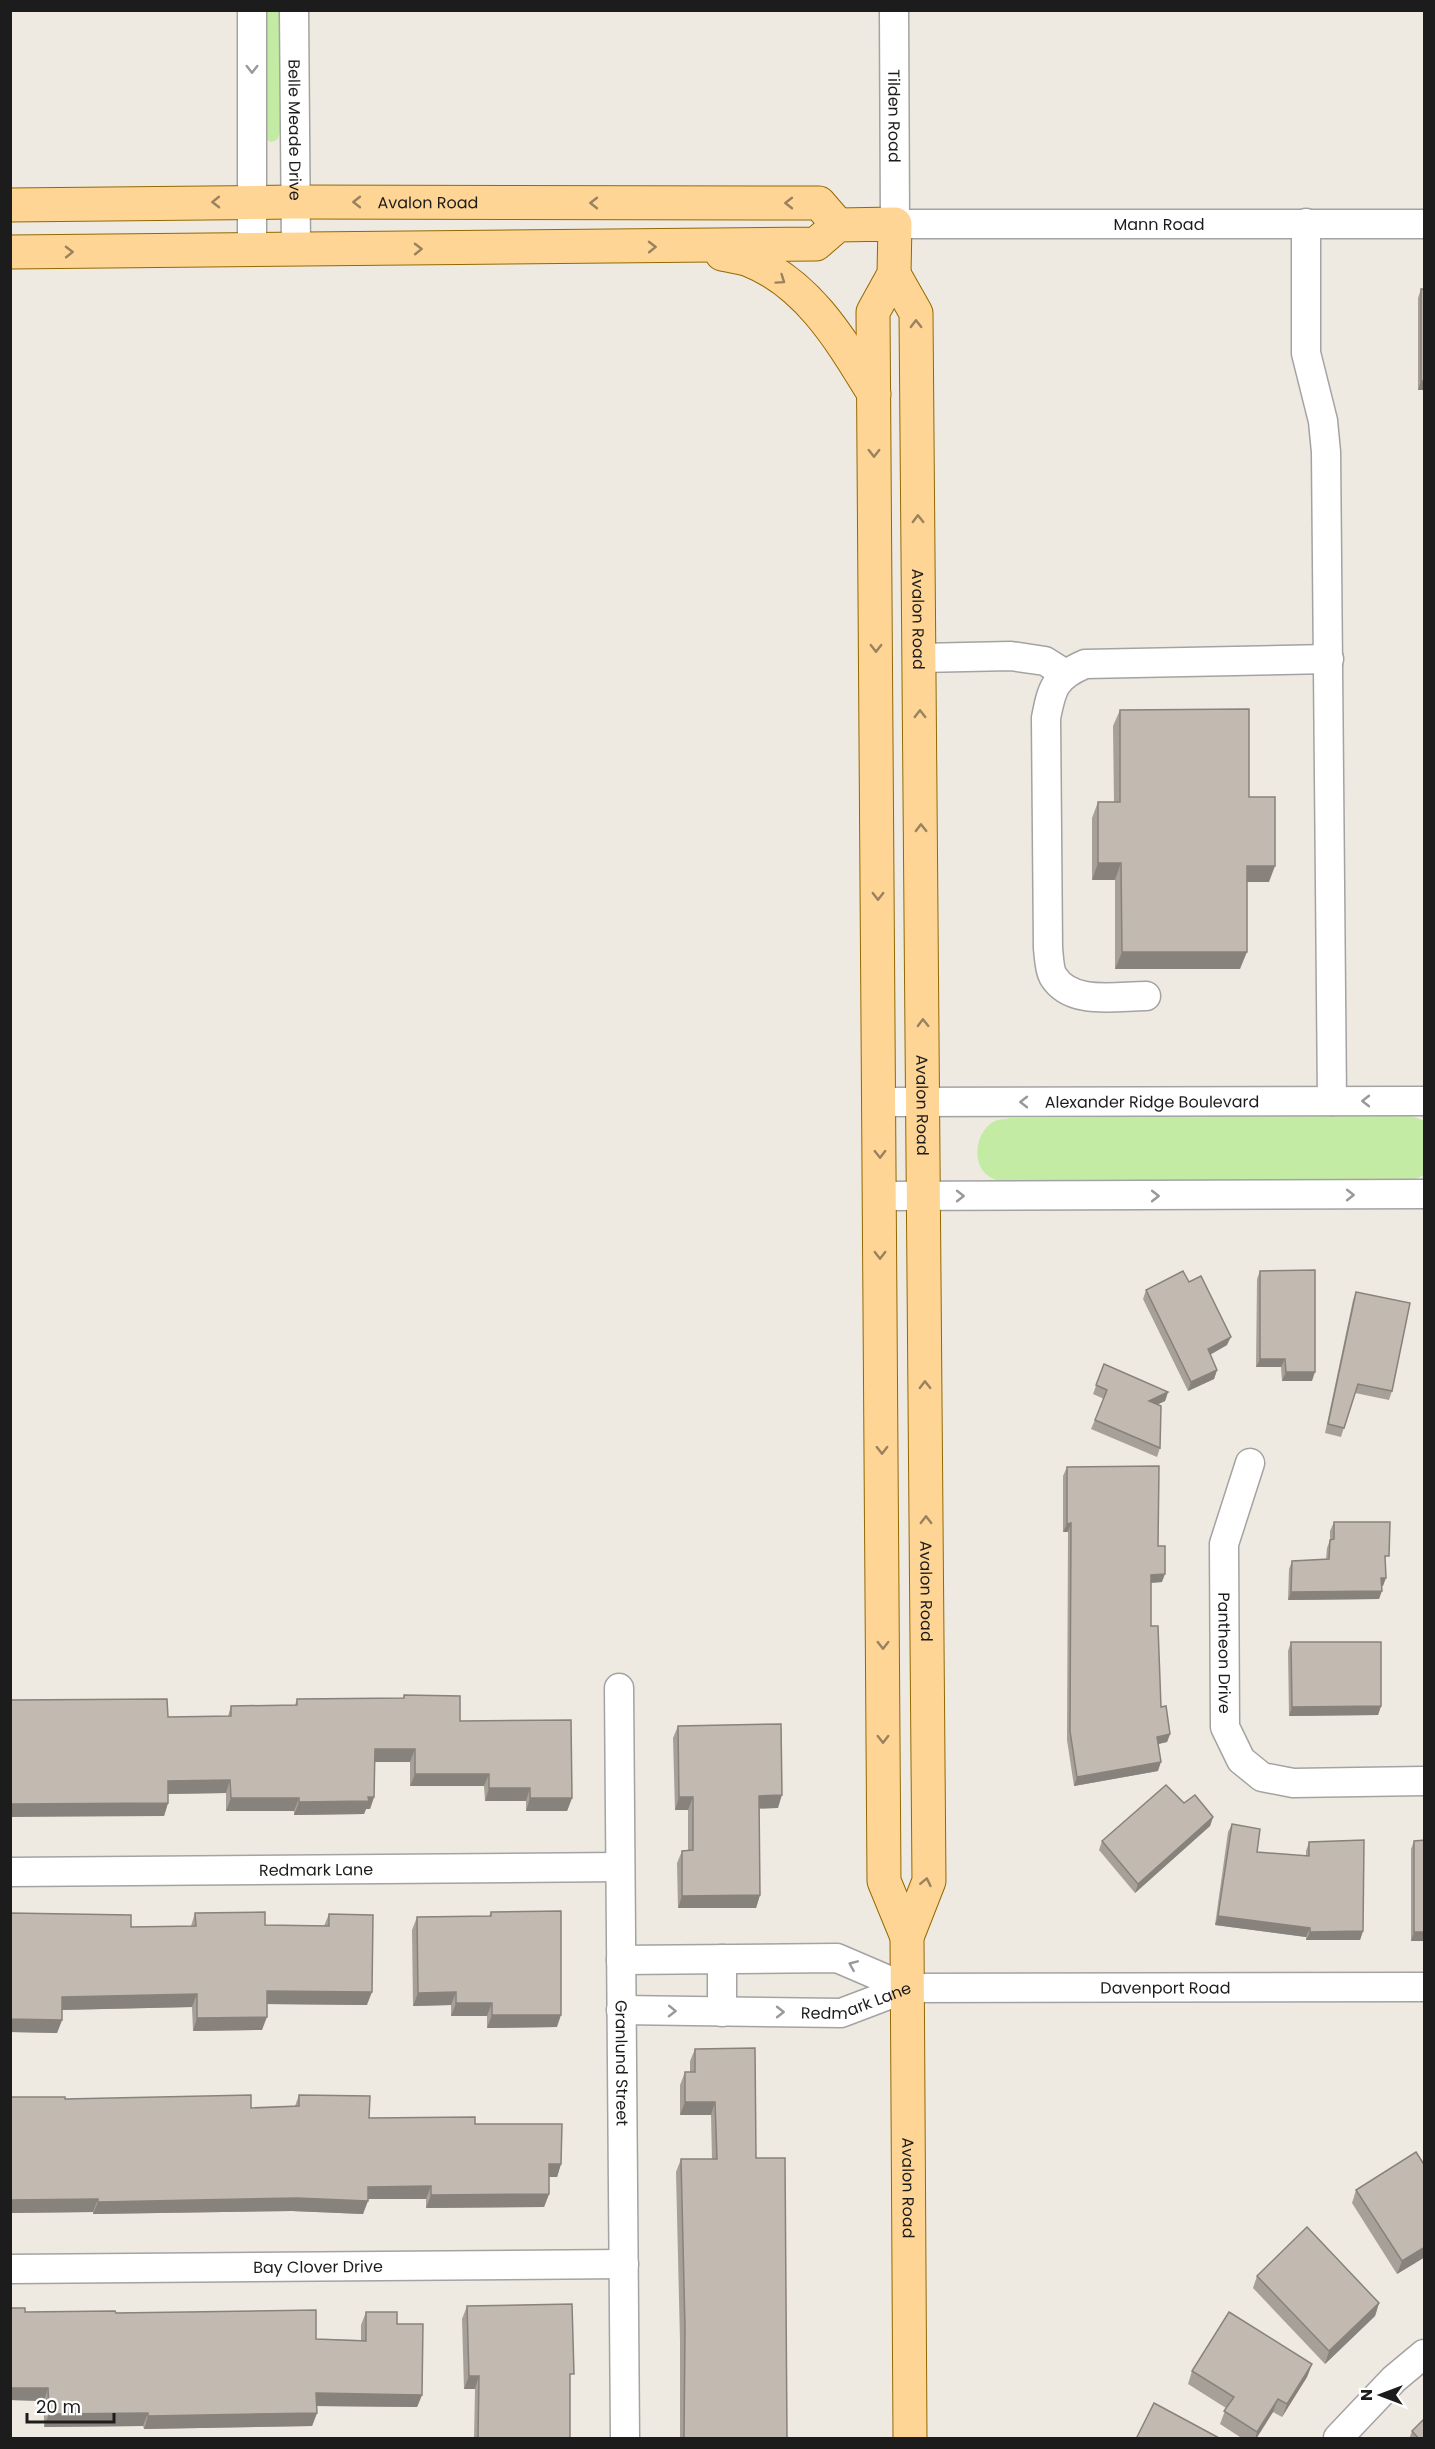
<svg xmlns="http://www.w3.org/2000/svg" width="1435" height="2449" viewBox="0 0 1435 2449" font-family="Poppins,sans-serif">
<style>
.grass{fill:#c4eba4}
.lines{fill:none;stroke-linecap:round;stroke-linejoin:round}
.minor-casing{stroke:#a3a3a3;stroke-width:31}
.major-casing{stroke:#946900;stroke-width:35}
.minor{stroke:#fff;stroke-width:28}
.major{stroke:#ffd595;stroke-width:33}
.wall{fill:#a7a098}
.shaded-wall{fill:#88827c}
.building{fill:#c2bab1;stroke:#88827c;stroke-width:1.5}
.oneway{stroke:#999}
.oneway2{stroke:#99825f}
.labels{text-anchor:middle;stroke-width:6;stroke-linejoin:round;paint-order:stroke}
.street-label{font-size:16px;fill:#1c1c1c;stroke:#fff}
</style>
<rect width="100%" height="100%" fill="#eeeae1"/>
<!-- grass -->
<g class="grass">
<path d="M260,10L279,11L280,133L277,140L271,142L265,139Z"/>
<path d="M1387,1114L1410,1115L1424,1121V1175L1411,1181L1000,1182C994,1179 988,1177 984,1172C972,1159 977,1131 993,1122C998,1119 1005,1119 1011,1118Z"/>
</g>
<g class="lines">
<!-- minor casing -->
<g class="minor-casing">
<g id="minor">
<path id="s1" d="M294,10L296,250"/>
<path id="s2" d="M894,10L895,224H1424"/>
<path d="M1306,223V353L1323,421L1326,452L1332,1101"/>
<path d="M252,250V10"/>
<path d="M920,658L1011,656L1045,661L1064,673"/>
<path d="M1146,996C1116,996 1071,1006 1053,976C1049,969 1049,956 1048,948L1046,718C1052,687 1055,677 1085,664L1329,659"/>
<path id="s3" d="M879,1102L1424,1101"/>
<path d="M880,1196L1424,1194"/>
<path id="s4" d="M1250,1463L1224,1544L1225,1727L1241,1760L1262,1777L1293,1783L1424,1781"/>
<path id="s5" d="M619,1688L625,2438"/>
<path id="s6" d="M10,1872L620,1867"/>
<path d="M722,1959V2012"/>
<path d="M621,1960L837,1958L907,1988"/>
<path id="s7" d="M621,2010L841,2013L907,1988L1424,1987"/>
<path id="s8" d="M10,2269L624,2264"/>
<path d="M1338,2438L1394,2379L1424,2354"/>
</g>
</g>
<!-- major casing -->
<g class="major-casing">
<g id="major">
<path id="s9" d="M10,205L295,202L819,203L838,225"/>
<path d="M10,252L816,244L838,225L895,224L894,274L873,312L884,1881L907,1937"/>
<path d="M722,254C730,256 741,257 749,260C809,284 842,342 874,394"/>
<path id="s10" d="M894,274L916,313L929,1881L907,1937L910,2438"/>
</g>
</g>
<!-- minor -->
<use href="#minor" class="minor"/>
<!-- major -->
<use href="#major" class="major"/>
</g>
<!-- wall -->
<g class="wall">
<path d="M1421,289L1425,390H1418V298Z"/>
<path d="M1120,710L1249,797L1269,882H1247L1240,969H1115V880H1092V818L1098,802H1114L1113,726Z"/>
<path d="M1260,1271L1312,1381H1282L1281,1367H1256L1257,1279Z"/>
<path d="M1189,1282L1227,1345L1210,1355L1217,1370L1214,1379L1188,1391L1143,1299L1146,1290Z"/>
<path d="M1356,1292L1392,1391L1389,1400L1355,1393L1341,1437L1325,1433L1353,1300Z"/>
<path d="M1104,1364L1168,1392L1165,1401L1158,1404L1160,1448L1157,1457L1091,1429L1104,1399L1093,1394Z"/>
<path d="M1067,1467L1158,1546L1162,1582L1151,1583V1626L1161,1707L1170,1734L1167,1742L1158,1744V1771L1074,1786L1067,1740L1068,1532H1063V1476Z"/>
<path d="M1334,1522L1386,1565L1383,1586H1382L1379,1599L1288,1600L1289,1569L1292,1561L1326,1559L1327,1548L1330,1540V1531Z"/>
<path d="M1291,1642L1381,1706L1378,1715L1289,1716L1288,1651Z"/>
<path d="M404,1695L460,1721L572,1798L567,1811H526V1801H485L484,1786H410V1762H375L374,1797L370,1809H366L364,1814L294,1815V1811H226V1793L168,1794V1803L164,1816L168,1717L228,1716L231,1706L295,1705L297,1699L403,1698Z"/>
<path d="M678,1726L778,1808H759L760,1895L756,1908H678L677,1863L682,1851L688,1850V1810H675L673,1738Z"/>
<path d="M1213,1817L1210,1826L1135,1893L1099,1850L1102,1841Z"/>
<path d="M1232,1824L1257,1852L1306,1856V1851L1309,1842L1363,1931L1360,1940H1306V1937L1215,1925L1228,1832Z"/>
<path d="M1414,1841L1425,1941H1411V1849Z"/>
<path d="M491,1912L557,2027L487,2028V2016H451V2005L413,2006L412,1930L417,1917L489,1916Z"/>
<path d="M10,1913L131,1927L191,1926L195,1913L265,1925L324,1926L329,1914L367,2005L267,2004L262,2030L193,2031L192,2007L62,2010V2020L57,2033L10,2032Z"/>
<path d="M695,2049L756,2158L787,2439H680V2341L676,2172L681,2159H712L711,2115H680V2085L685,2072H690V2061Z"/>
<path d="M299,2095L369,2118L475,2124L561,2164L557,2177H549V2194L544,2207L426,2208V2199H368L363,2214L292,2211L93,2214V2212L10,2213V2097L65,2099L251,2108L295,2106Z"/>
<path d="M1425,2166V2257L1397,2274L1352,2203L1356,2190Z"/>
<path d="M1257,2276L1379,2303L1375,2316L1325,2364L1253,2288Z"/>
<path d="M467,2306L570,2383V2438L474,2439L475,2389H464L462,2319Z"/>
<path d="M10,2308L25,2312L116,2313L316,2339L361,2340V2325L366,2312L397,2324L422,2395L417,2407L317,2406V2413L312,2426L144,2429L143,2426L44,2427V2401L10,2400Z"/>
<path d="M1312,2364L1307,2377L1282,2417L1273,2412L1256,2439H1243L1220,2424L1226,2408L1188,2384L1192,2371Z"/>
<path d="M1412,2431L1425,2439H1409Z"/>
</g>
<!-- shaded-wall -->
<g class="shaded-wall">
<path d="M1421,381H1425V390H1418Z"/>
<path d="M1098,863H1121L1115,880H1092Z"/>
<path d="M1247,866H1275L1269,882H1240Z"/>
<path d="M1122,952H1247L1240,969H1115Z"/>
<path d="M1231,1337L1227,1345L1204,1358L1208,1349Z"/>
<path d="M1260,1359H1285L1281,1367H1256Z"/>
<path d="M1217,1370L1214,1379L1188,1391L1191,1382Z"/>
<path d="M1286,1372H1315L1312,1381H1282Z"/>
<path d="M1168,1392L1165,1401L1146,1410L1149,1401Z"/>
<path d="M1071,1523L1068,1532H1063L1067,1524Z"/>
<path d="M1165,1574L1162,1582L1148,1583L1151,1575Z"/>
<path d="M1381,1578H1386L1383,1586H1378Z"/>
<path d="M1382,1591L1379,1599L1288,1600L1291,1592Z"/>
<path d="M1381,1706L1378,1715L1289,1716L1292,1707Z"/>
<path d="M1170,1734L1167,1742L1154,1745L1157,1737Z"/>
<path d="M375,1749H415L410,1762H370Z"/>
<path d="M1161,1762L1158,1771L1074,1786L1077,1777Z"/>
<path d="M415,1774H489L484,1786H410Z"/>
<path d="M230,1780L226,1793L164,1794L168,1781Z"/>
<path d="M489,1788H530L526,1801H485Z"/>
<path d="M782,1795L778,1808L754,1809L759,1796Z"/>
<path d="M368,1797H374L370,1809H366L364,1814L294,1815L299,1802Z"/>
<path d="M679,1797H693L688,1810H675Z"/>
<path d="M231,1798H299L294,1811H226Z"/>
<path d="M530,1798H572L567,1811H526Z"/>
<path d="M168,1803L164,1816L10,1817V1804Z"/>
<path d="M1213,1817L1210,1826L1135,1893L1138,1884Z"/>
<path d="M760,1895L756,1908H678L682,1896Z"/>
<path d="M1218,1916L1310,1928L1306,1937L1215,1925Z"/>
<path d="M1363,1931L1360,1940H1306L1310,1932Z"/>
<path d="M1414,1932H1425V1941H1411Z"/>
<path d="M267,1991L372,1992L367,2005L262,2004Z"/>
<path d="M456,1992L451,2005L413,2006L418,1993Z"/>
<path d="M197,1994L192,2007L58,2010L62,1997Z"/>
<path d="M456,2003H492L487,2016H451Z"/>
<path d="M492,2015H561L557,2027L487,2028Z"/>
<path d="M267,2017L262,2030L193,2031L197,2018Z"/>
<path d="M10,2019L62,2020L57,2033L10,2032Z"/>
<path d="M685,2102H715L711,2115H680Z"/>
<path d="M549,2164H561L557,2177H544Z"/>
<path d="M431,2186L426,2199H363L368,2187Z"/>
<path d="M549,2194L544,2207L426,2208L431,2195Z"/>
<path d="M297,2198L368,2201L363,2214L292,2211L93,2214L98,2202Z"/>
<path d="M98,2199L93,2212L10,2213V2200Z"/>
<path d="M1425,2247V2257L1397,2274L1402,2261Z"/>
<path d="M1379,2303L1375,2316L1325,2364L1329,2351Z"/>
<path d="M1312,2364L1307,2377L1282,2417L1287,2404Z"/>
<path d="M469,2376H479L475,2389H464Z"/>
<path d="M10,2388H48L44,2401L10,2400Z"/>
<path d="M316,2393L422,2395L417,2407L312,2406Z"/>
<path d="M1278,2399L1273,2412L1256,2439H1255L1257,2432Z"/>
<path d="M148,2413L143,2426L44,2427L49,2414Z"/>
<path d="M317,2413L312,2426L144,2429L148,2416Z"/>
</g>
<!-- building -->
<g class="building">
<rect x="1421" y="289" width="4" height="92"/>
<path d="M1249,709V797H1275V866H1247V952H1122L1121,863H1098V802H1120V710Z"/>
<path d="M1315,1270V1372H1286L1285,1359H1260V1271Z"/>
<path d="M1183,1271L1189,1282L1201,1276L1231,1337L1208,1349L1217,1370L1191,1382L1146,1290Z"/>
<path d="M1356,1292L1410,1303L1392,1391L1358,1384L1344,1428L1328,1424Z"/>
<path d="M1104,1364L1168,1392L1149,1401L1161,1406L1160,1448L1095,1420L1107,1390L1096,1385Z"/>
<path d="M1159,1466L1158,1546H1165V1574L1151,1575V1626H1158L1161,1707L1166,1706L1170,1734L1157,1737L1161,1762L1077,1777L1070,1731L1071,1523L1067,1524V1467Z"/>
<path d="M1334,1522H1390L1389,1556H1385L1386,1578H1381L1382,1591L1291,1592L1292,1561L1329,1559L1330,1540L1334,1539Z"/>
<path d="M1291,1642H1381V1706L1292,1707Z"/>
<path d="M404,1695L460,1696V1721L571,1720L572,1798H530V1788H489V1774H415V1749H375L374,1797H368L369,1801L299,1802V1798H231L230,1780L168,1781V1803L10,1804V1700L167,1699L168,1717L231,1716V1706L297,1705V1699L404,1698Z"/>
<path d="M781,1724L782,1795L759,1796L760,1895L682,1896V1851L693,1850V1797H679L678,1726Z"/>
<path d="M1166,1785L1184,1803L1195,1795L1213,1817L1138,1884L1102,1841Z"/>
<path d="M1232,1824L1260,1829L1257,1852L1309,1856V1842L1364,1840L1363,1931L1310,1932V1928L1218,1916Z"/>
<path d="M1425,1840V1932H1414V1841Z"/>
<path d="M561,1911V2015H492V2003H456V1992L418,1993L417,1917L491,1916V1912Z"/>
<path d="M265,1912V1925L329,1926V1914L373,1915L372,1992L267,1991V2017L197,2018V1994L62,1997V2020L10,2019V1913L131,1915V1927L196,1926L195,1913Z"/>
<path d="M755,2048L756,2158H785L787,2439H684L685,2328L681,2159H717L715,2102H685V2072H695V2049Z"/>
<path d="M251,2095V2108L299,2106V2095L370,2096L369,2118L475,2117V2124H562L561,2164H549V2194L431,2195V2186L368,2187V2201L297,2198L98,2202V2199L10,2200V2097H65V2099Z"/>
<path d="M1416,2152L1425,2166V2247L1402,2261L1356,2190Z"/>
<path d="M1307,2227L1379,2303L1329,2351L1257,2276Z"/>
<path d="M572,2304L574,2374H570V2438L478,2439L479,2376H469L467,2306Z"/>
<path d="M10,2308H25V2312L115,2311L116,2313L316,2310V2339L366,2341V2312H397V2324H423L422,2395L316,2393L317,2413L148,2416V2413L49,2414L48,2388H10Z"/>
<path d="M1229,2312L1312,2364L1287,2404L1278,2399L1257,2432L1224,2411L1234,2397L1192,2371Z"/>
<path d="M1154,2403L1221,2439H1136Z"/>
<path d="M1425,2418V2439H1419L1412,2431Z"/>
</g>
<!-- one-way arrows -->
<defs><path id="oneway-chevron" d="M-2-3.5L2.5 0L-2 3.5" fill="none" stroke-width="1.6" stroke-linecap="round" stroke-linejoin="round" transform="scale(1.5)"/></defs>
<g class="oneway">
<use href="#oneway-chevron" transform="translate(252 69) rotate(90)"/>
<use href="#oneway-chevron" transform="translate(1366 1101) rotate(180)"/>
<use href="#oneway-chevron" transform="translate(1024 1102) rotate(180)"/>
<use href="#oneway-chevron" transform="translate(1350 1195)"/>
<use href="#oneway-chevron" transform="translate(960 1196)"/>
<use href="#oneway-chevron" transform="translate(1155 1196)"/>
<use href="#oneway-chevron" transform="translate(853 1965) rotate(-157)"/>
<use href="#oneway-chevron" transform="translate(672 2011) rotate(1)"/>
<use href="#oneway-chevron" transform="translate(780 2012)"/>
</g>
<g class="oneway2">
<use href="#oneway-chevron" transform="translate(216 202) rotate(179)"/>
<use href="#oneway-chevron" transform="translate(357 202) rotate(-180)"/>
<use href="#oneway-chevron" transform="translate(594 203) rotate(-180)"/>
<use href="#oneway-chevron" transform="translate(789 203) rotate(-180)"/>
<use href="#oneway-chevron" transform="translate(652 247) rotate(-1)"/>
<use href="#oneway-chevron" transform="translate(418 249) rotate(-1)"/>
<use href="#oneway-chevron" transform="translate(69 252) rotate(-1)"/>
<use href="#oneway-chevron" transform="translate(781 280) rotate(35)"/>
<use href="#oneway-chevron" transform="translate(916 324) rotate(-91)"/>
<use href="#oneway-chevron" transform="translate(874 453) rotate(90)"/>
<use href="#oneway-chevron" transform="translate(918 519) rotate(-91)"/>
<use href="#oneway-chevron" transform="translate(876 648) rotate(90)"/>
<use href="#oneway-chevron" transform="translate(920 714) rotate(-90)"/>
<use href="#oneway-chevron" transform="translate(921 828) rotate(-91)"/>
<use href="#oneway-chevron" transform="translate(878 896) rotate(90)"/>
<use href="#oneway-chevron" transform="translate(923 1023) rotate(-91)"/>
<use href="#oneway-chevron" transform="translate(880 1154) rotate(89)"/>
<use href="#oneway-chevron" transform="translate(880 1255) rotate(90)"/>
<use href="#oneway-chevron" transform="translate(925 1385) rotate(-91)"/>
<use href="#oneway-chevron" transform="translate(882 1450) rotate(90)"/>
<use href="#oneway-chevron" transform="translate(926 1520) rotate(-90)"/>
<use href="#oneway-chevron" transform="translate(883 1645) rotate(90)"/>
<use href="#oneway-chevron" transform="translate(883 1739) rotate(90)"/>
<use href="#oneway-chevron" transform="translate(926 1882) rotate(-78)"/>
</g>
<g class="labels">
<!-- street labels -->
<g class="street-label">
<text dy="6" stroke="none"><textPath href="#s2" startOffset="106">Tilden Road</textPath></text>
<text dy="6" stroke="none"><textPath href="#s1" startOffset="120">Belle Meade Drive</textPath></text>
<text dy="6" stroke="none"><textPath href="#s9" startOffset="418">Avalon Road</textPath></text>
<text dy="6" stroke="none"><textPath href="#s2" startOffset="478">Mann Road</textPath></text>
<text dy="6" stroke="none"><textPath href="#s10" startOffset="351">Avalon Road</textPath></text>
<text dy="6" stroke="none"><textPath href="#s3" startOffset="273">Alexander Ridge Boulevard</textPath></text>
<text dy="6" stroke="none"><textPath href="#s10" startOffset="837">Avalon Road</textPath></text>
<text dy="6" stroke="none"><textPath href="#s10" startOffset="1323">Avalon Road</textPath></text>
<text dy="6" stroke="none"><textPath href="#s4" startOffset="194">Pantheon Drive</textPath></text>
<text dy="6" stroke="none"><textPath href="#s6" startOffset="306">Redmark Lane</textPath></text>
<text dy="6" stroke="none"><textPath href="#s7" startOffset="549">Davenport Road</textPath></text>
<text dy="6" stroke="none"><textPath href="#s7" startOffset="237">Redmark Lane</textPath></text>
<text dy="6" stroke="none"><textPath href="#s5" startOffset="375">Granlund Street</textPath></text>
<text dy="6" stroke="none"><textPath href="#s10" startOffset="1924">Avalon Road</textPath></text>
<text dy="6" stroke="none"><textPath href="#s8" startOffset="308">Bay Clover Drive</textPath></text>
</g>
</g>
<!-- border -->
<rect width="1435" height="2449" fill="none" stroke="#1c1c1c" stroke-width="24"/>
<!-- north arrow -->
<g transform="translate(1381 2395) rotate(270)" stroke="#ffffff" stroke-width="4.5" paint-order="stroke">
<path d="M0-4.5L10 22L0 15L-10 22Z" fill="#1c1c1c"/>
<text y="-9" font-size="16" font-weight="bold" text-anchor="middle" fill="#1c1c1c">N</text>
</g>
<!-- scale -->
<path d="M27 2413v9h87v-9" fill="none" stroke="#1c1c1c" stroke-width="3"/>
<text x="36" y="2413" font-size="18" fill="#1c1c1c" stroke="#ffffff" stroke-width="4.5" paint-order="stroke">20 m</text>
</svg>
